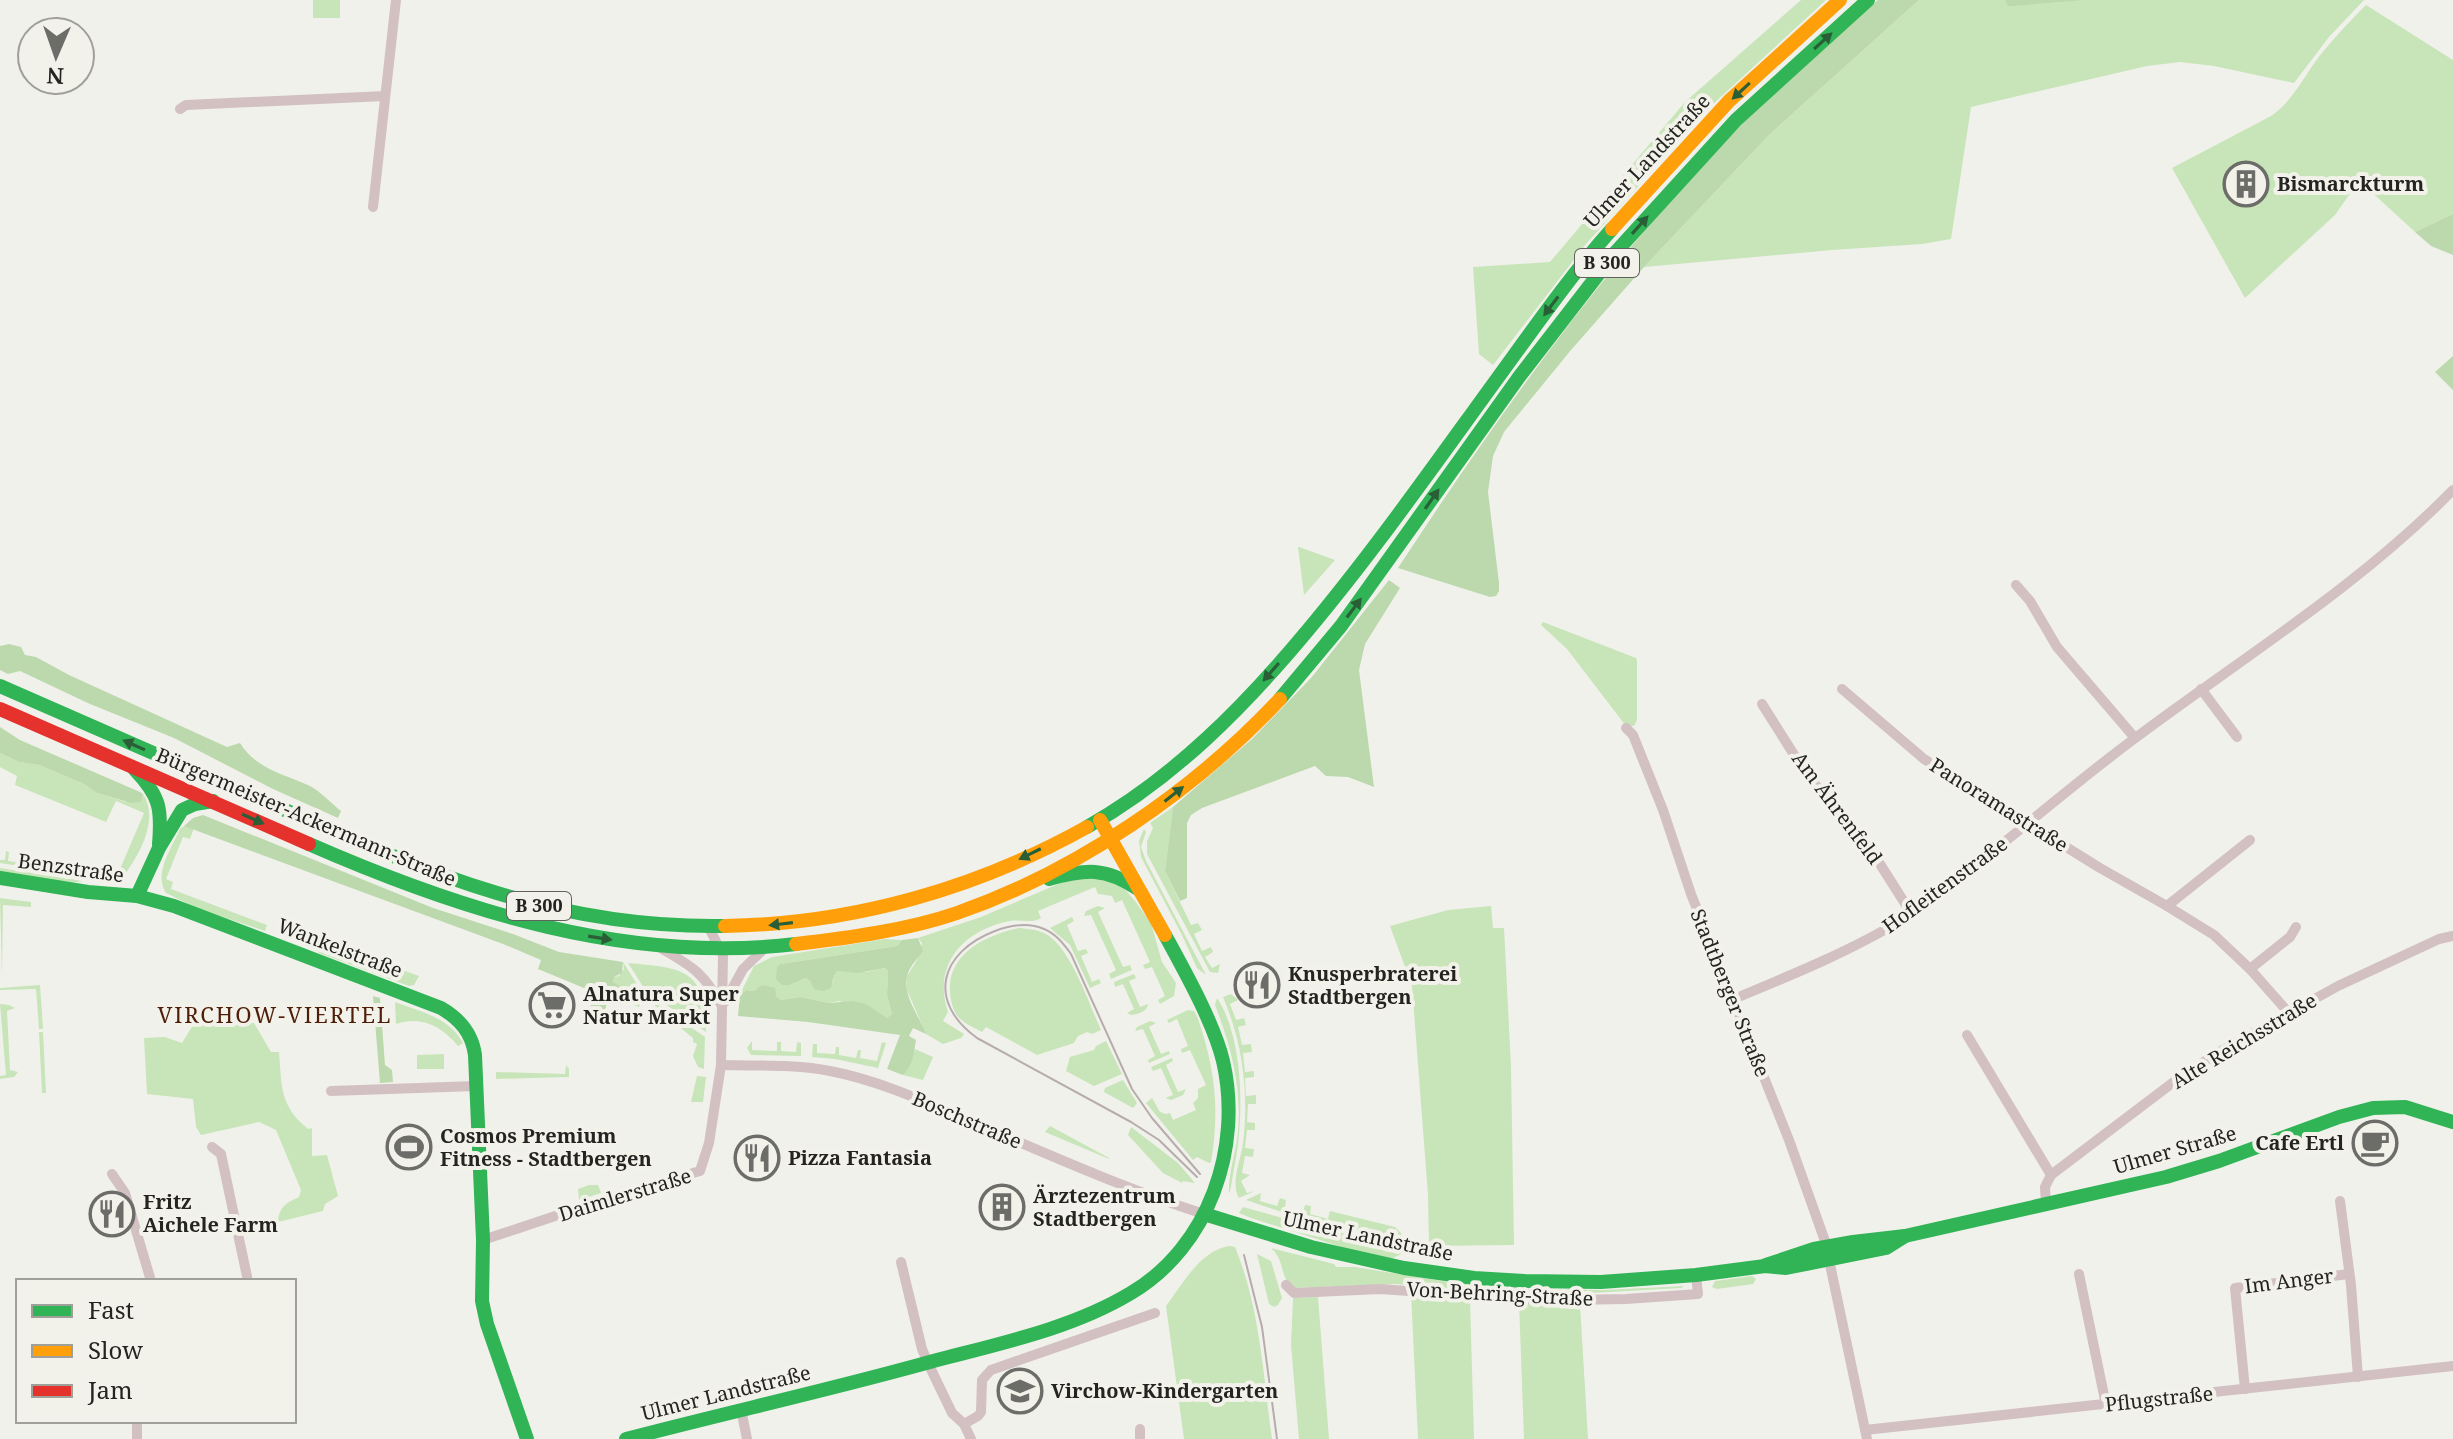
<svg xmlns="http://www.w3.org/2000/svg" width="2453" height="1439" viewBox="0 0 2453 1439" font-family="'Noto Serif',serif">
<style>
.green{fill:#c7e5b8}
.forest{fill:#bbd9ac}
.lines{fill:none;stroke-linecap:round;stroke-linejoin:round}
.street{stroke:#d3c0c3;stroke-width:10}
.fast{stroke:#30b455;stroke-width:14}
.slow{stroke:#ff9f0a;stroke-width:14}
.jam{stroke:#e5322d;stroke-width:14}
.tram{stroke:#b7acad;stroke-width:2}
.oneway{fill:#295e36}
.labels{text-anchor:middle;stroke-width:8;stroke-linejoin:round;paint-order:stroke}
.shield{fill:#f3f2ea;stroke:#62625d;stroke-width:2}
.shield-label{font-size:18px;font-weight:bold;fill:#242421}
.street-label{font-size:20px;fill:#242421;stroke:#f3f2ea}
.poi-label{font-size:20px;font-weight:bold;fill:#242421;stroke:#f3f2ea;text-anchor:start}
.neighbourhood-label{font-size:22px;letter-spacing:2px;fill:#4f1e09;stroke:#f3f2ea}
</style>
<rect width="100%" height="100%" fill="#f1f1ec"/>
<!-- green -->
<g class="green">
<rect x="313" y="0" width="27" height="18"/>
<path d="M1801,0H1826L1711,106L1586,244L1493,365L1479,354L1473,267L1550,262L1685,102Z"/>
<path d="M1919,0H2364L2329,37L2294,83L2214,66L2180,62L2147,66L1971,107L1951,239L1922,244L1832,250L1644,267L1770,134Z"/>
<path d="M2366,5L2453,60V214L2415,232L2366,187L2350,180L2354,188L2335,215L2245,298L2172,168L2271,116C2291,102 2301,82 2315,62C2330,42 2348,23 2366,5Z"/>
<path d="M1299,547L1335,560L1304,595L1298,547Z"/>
<path d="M1543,622L1636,658L1637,660V720L1634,726H1626L1567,649L1541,625Z"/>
<path d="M0,753L19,762L39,765L84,784L97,793L126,802L142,799L143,794C159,819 141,851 126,873L120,878H108L111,867L120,869L144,813L116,801L106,822L15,785L17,776L0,767Z"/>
<path d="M1173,807L1165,871L1191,925L1198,923L1202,930L1194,934L1202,951L1211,947L1213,952L1205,957L1212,968L1220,964L1218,973L1210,972L1147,854V841L1153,828L1150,823Z"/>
<path d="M184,826L194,828L190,839L183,837L166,879L173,882L171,889L267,925L265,931L199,909L166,893C153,874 172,847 180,829Z"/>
<path d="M1144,829L1146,832L1141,847L1146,861L1206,975L1197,968L1182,935L1141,857L1139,841Z"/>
<path d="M6,851L9,852L8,861L28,864L29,855H32L31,864L55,868L57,859L60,860L59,869L82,872L84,863L86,873L81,875L0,863V860H5Z"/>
<path d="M0,868L83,881C65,885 21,875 0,872Z"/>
<path d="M1097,877L1122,886L1135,901L1151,923L1162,962L1176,983L1174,996L1160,1004L1158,1000L1165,996L1152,967L1145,969L1143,965L1150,962L1122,900L1115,903L1112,896L1098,894L1095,887L1038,911L1041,918C1032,924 1021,919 1010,921C963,930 932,965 948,1012L943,1021L964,1034L961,1038L943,1044L926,1034L907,990V976L917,960L922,943L918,938L981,917L1070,879Z"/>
<path d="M0,898L31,902V907L3,905L2,977Z"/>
<path d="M1098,906L1105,908L1098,912L1123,967L1130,965L1132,970L1111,979L1109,974L1116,970L1091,915L1084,916L1086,911Z"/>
<path d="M1491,906L1493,928H1504L1511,1067L1514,1245L1429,1246L1428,1195L1412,986L1390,926L1448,910Z"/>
<path d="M1072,917L1074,921L1067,925L1078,951L1086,949L1088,953L1081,956L1092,982L1099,979L1101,983L1090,988L1070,945L1050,928Z"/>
<path d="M1019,928C1028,929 1036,929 1044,933C1070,945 1089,1004 1101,1030L1092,1034L1087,1032L1078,1036L1074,1043L1037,1055L986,1027L982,1032C973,1027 962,1023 956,1014C952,1007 950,998 950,990C948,953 988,934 1019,928Z"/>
<path d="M885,939L902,940L897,946L781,964L790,985L806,978L811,982L833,983L834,976L837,971L866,972L885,968L888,971L887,995L892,1014L887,1018L873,1010L839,1001L829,1003L800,997L781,1000L763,985L754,991L747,990L740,994L754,966L772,957Z"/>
<path d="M317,947L391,974L394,967L419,976L414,985L409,986L319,953Z"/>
<path d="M623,962L645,997L646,1003L641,1001L639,1007L627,1002L629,995L613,982L614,977L619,976L624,969Z"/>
<path d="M628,963C682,968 706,968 706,1032L646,991Z"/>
<path d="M1134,974L1136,978L1129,981L1140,1007L1148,1004C1147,1012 1138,1014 1131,1015L1127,1013L1134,1009L1123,984L1115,987L1114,982Z"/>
<path d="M40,985L43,1029H39L36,989L0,990V988Z"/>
<path d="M1231,994L1238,1000L1230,1004L1236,1020L1244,1018L1246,1025L1238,1027L1242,1045L1251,1044L1252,1052L1243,1053L1245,1072L1254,1071V1077L1245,1078L1246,1096L1256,1095V1104H1248L1247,1122L1255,1123V1130H1247L1245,1148L1254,1149L1253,1157L1245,1156L1242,1173L1250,1175L1241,1181L1247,1193L1255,1191L1239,1198C1230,1183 1241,1160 1243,1143C1249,1094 1243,1043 1223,997Z"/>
<path d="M1217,998C1245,1040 1244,1122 1234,1169C1232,1178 1232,1186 1229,1194C1228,1174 1236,1152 1238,1132C1242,1088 1231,1046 1215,1005Z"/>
<path d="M395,1002C421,1012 449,1017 463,1043L458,1046C443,1027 421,1015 396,1024Z"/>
<path d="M0,1004L9,1005L15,1008L7,1011L10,1070L18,1072L14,1077L0,1079V1076L6,1075Z"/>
<path d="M657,1004L705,1037L704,1069L698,1067L693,1056L697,1044L693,1042V1038L654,1006Z"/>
<path d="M1188,1010L1194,1011L1197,1016C1215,1067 1220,1108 1211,1162L1209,1163L1197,1157L1193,1160L1146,1103L1152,1098L1160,1112L1166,1114L1170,1113L1173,1120L1196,1110L1193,1103L1198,1098V1089L1206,1085L1190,1050L1182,1053L1181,1049L1188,1046L1177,1019L1169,1023L1167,1020Z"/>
<path d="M1150,1021L1156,1023L1149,1027L1161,1054L1169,1051L1170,1054L1149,1063L1148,1060L1155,1056L1143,1029L1135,1031L1137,1027Z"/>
<path d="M221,1022L254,1023L271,1052H279C282,1086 279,1105 308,1129L312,1128V1156L327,1155L338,1196L325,1204L323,1211L278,1222C279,1207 286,1203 299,1197L301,1190L276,1130L259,1122L201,1135L196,1127L193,1099L147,1094L144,1038L165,1037L182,1043L193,1025Z"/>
<path d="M39,1032H43L46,1093H42Z"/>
<path d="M752,1041V1050L777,1051V1042H781V1051L796,1052L797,1042L801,1043V1056L751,1055L747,1048Z"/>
<path d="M1106,1041L1122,1074L1094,1086L1066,1071L1070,1057L1094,1050L1096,1046Z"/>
<path d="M882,1042L886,1043L878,1068L835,1059L812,1057L813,1044H817V1053L835,1054L836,1047H839V1055L856,1058L858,1050H861L860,1058L877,1061Z"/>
<path d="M915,1049L933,1057L923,1080L903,1075L910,1065Z"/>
<path d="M444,1054V1069H417V1055Z"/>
<path d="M1172,1058L1173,1061L1166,1065L1178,1092L1186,1089L1183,1095L1171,1100L1165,1098L1173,1095L1161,1068L1153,1071L1151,1067Z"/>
<path d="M566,1065L569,1069V1077L496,1079V1072L565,1074Z"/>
<path d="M697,1076L706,1077L703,1102H691Z"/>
<path d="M1123,1080L1137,1103L1133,1108L1104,1092L1105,1088Z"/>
<path d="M1050,1126L1109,1158V1159L1045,1132Z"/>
<path d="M1131,1127L1178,1163L1195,1183L1183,1181L1182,1183L1163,1173L1128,1135Z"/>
<path d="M589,1185H598L601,1193L579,1200L578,1189Z"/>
<path d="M1261,1193L1260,1201L1277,1206L1280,1198L1286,1200L1285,1208L1303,1213L1305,1205L1311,1206L1310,1214L1328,1219L1330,1211L1395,1227L1401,1233L1403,1240L1297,1217L1246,1200Z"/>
<path d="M1243,1207L1327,1230L1405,1246L1401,1254L1391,1259L1364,1254L1251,1218L1239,1213Z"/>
<path d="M1230,1246L1235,1247C1260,1308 1263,1374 1272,1439H1184L1166,1306C1182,1285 1201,1249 1230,1246Z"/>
<path d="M1271,1248L1334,1264L1336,1267H1355L1455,1283L1529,1289L1604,1290L1684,1286L1681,1288L1573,1294L1481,1291L1395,1284L1294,1288C1279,1279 1286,1261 1271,1248Z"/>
<path d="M1257,1254L1271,1261L1282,1298L1278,1305L1274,1307L1269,1304Z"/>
<path d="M1752,1276L1756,1279L1753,1284L1717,1289L1712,1287L1715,1281Z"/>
<path d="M1411,1293L1470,1299L1474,1439H1418Z"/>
<path d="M1318,1297L1329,1439H1299L1291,1345L1293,1298Z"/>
<path d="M1519,1302L1580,1304L1588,1439H1524Z"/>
</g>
<!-- forest -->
<g class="forest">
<path d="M1878,0H1919L1770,134L1644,267L1571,350L1504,432L1493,456L1488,492L1499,583V591L1496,596L1490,597L1398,568C1536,358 1681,160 1878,0Z"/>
<path d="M2005,0H2083L2013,6H2008Z"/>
<path d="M2453,214V255L2431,246L2415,232Z"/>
<path d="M2453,356V390L2435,372Z"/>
<path d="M1389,580L1400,588L1365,644L1359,670L1374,787L1348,777L1326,776L1315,766L1202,808L1191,815L1187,823V898L1180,901L1165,871L1173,807L1252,739L1311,678Z"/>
<path d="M9,644L21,647L25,655L36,657L69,675L227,747L240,743C256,769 284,774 310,786C321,792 331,803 341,811L338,818L273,789L174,738L90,704L20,671L8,674L0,670V646Z"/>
<path d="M0,727L20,740L140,792L143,794L141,802L131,803L97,793L84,784L39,765L19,762L0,753Z"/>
<path d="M203,815L433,908L513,934L559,952L623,962L622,973L614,977L613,982L628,992L627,1002L620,1000L618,1005L608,1001L599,1026L585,1020L596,993L538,969L541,960L503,944L184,826L193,818Z"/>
<path d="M918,938L923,951C918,958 911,965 908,973C901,995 919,1015 926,1034L913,1028L909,1036L916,1040C914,1052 913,1066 903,1075L887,1069L900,1035L808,1022L738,1016L740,994L747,990L754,991L762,985L775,988L776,996L781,1000L800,997L829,1003L852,1001L866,1004L887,1018L892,1014L887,995L888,971L885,968L858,973L837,971L834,976L831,988L823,991L814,989L811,982L806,978L790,985H782L776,979L777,967L781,964L897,946L902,940Z"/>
<path d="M373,996L380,998L385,1065L392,1070L393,1082L380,1083Z"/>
</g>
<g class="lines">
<!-- street -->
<g class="street">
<path d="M180,109L186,105L385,96"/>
<path d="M373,207L396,0"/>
<path d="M2016,585L2030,601L2057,647L2135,738"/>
<path d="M1842,689L1924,759L2100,868L2167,906L2214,935L2250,969L2288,1012"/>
<path d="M2201,689L2237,737"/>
<path d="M1762,704L1805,772L1880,864L1911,913"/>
<path d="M1626,728L1633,735L1663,810L1691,894L1789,1140L1825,1241L1867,1439"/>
<path d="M2167,906L2250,840"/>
<path d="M662,949C694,967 704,974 722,1006"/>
<path d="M2250,969L2290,937L2296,927"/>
<path d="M1734,999C1786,977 1839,956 1888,928C1911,915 1931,898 1952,883C2015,836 2074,783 2138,736C2245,656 2359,586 2453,490"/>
<path d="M725,1002L743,969L765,948"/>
<path d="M1967,1035L2051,1175"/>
<path d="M721,1065C757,1066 795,1064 830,1071C883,1081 934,1106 984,1127C1056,1158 1129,1190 1204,1214"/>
<path d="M331,1091L476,1086"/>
<path d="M212,1147L221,1154L248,1281"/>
<path d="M112,1174L125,1193L151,1281"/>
<path d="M2340,1201L2351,1285L2358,1377"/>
<path d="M2046,1204L2045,1187L2051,1175L2175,1081L2219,1052L2338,986L2439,939L2453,936"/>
<path d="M483,1240L609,1198L700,1171L709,1143L721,1065L723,955L709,928"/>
<path d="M901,1262L922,1349L928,1363L952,1413L964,1424L971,1439"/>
<path d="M2079,1274L2106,1405"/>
<path d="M1286,1285L1294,1293L1380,1289L1523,1299L1572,1300L1626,1299L1698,1294L1696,1275"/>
<path d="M2245,1389L2235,1288L2349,1274"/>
<path d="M741,1409L747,1439"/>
<path d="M137,1421V1439"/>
<path d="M964,1424L978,1416L981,1412L982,1380L991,1370L1155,1313"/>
<path d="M1140,1429V1439"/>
<path d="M1865,1430L2453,1366"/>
</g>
<!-- fast -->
<g class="fast">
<path d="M0,686C93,727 185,767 278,807C429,873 556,929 725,926"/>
<path d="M1280,699L1341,626L1519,377L1614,254L1736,120L1868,0"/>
<path d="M135,770C160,796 162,809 159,844"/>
<path d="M1087,827C1174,778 1244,707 1308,630C1374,551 1433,467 1494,383C1532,331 1569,277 1612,229"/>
<path d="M309,844C462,911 627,964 796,944"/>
<path d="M0,878L88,892L137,896L174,906L441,1008C460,1019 472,1033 475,1055L483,1240L482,1301L487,1324L527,1439"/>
<path d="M1049,879C1086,869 1105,867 1138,889"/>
<path d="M137,896L159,848L182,810L195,804L213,801"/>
<path d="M1204,1214L1311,1247L1404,1268L1474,1278L1524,1281L1601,1282L1696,1275L1765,1266L1786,1268L1886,1248L1905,1236"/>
<path d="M1766,1265L1814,1249L1853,1242L1905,1236L2166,1177L2219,1161L2339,1117L2373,1108L2405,1107L2453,1122"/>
<path d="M626,1439C729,1412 834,1389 937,1360C1002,1343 1073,1328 1131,1293C1209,1247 1243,1147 1223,1061C1214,1023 1184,970 1165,935"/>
</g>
<!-- slow -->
<g class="slow">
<path d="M1612,229L1729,101L1840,0"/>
<path d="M1100,820L1165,935"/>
<path d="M725,926C852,924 976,889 1087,827"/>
<path d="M796,944C847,938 908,930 957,913C1076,872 1194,791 1280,699"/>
</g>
<!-- jam -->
<path class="jam" d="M0,709L309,844"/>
<!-- tram -->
<g class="tram">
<path d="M1197,1177L1159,1140L1131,1122L977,1038C926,1001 940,952 995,931C1011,925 1028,922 1044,929C1056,934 1063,943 1071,954L1132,1089L1152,1118L1200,1174"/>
<path d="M1244,1255L1262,1327L1277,1439"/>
</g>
</g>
<!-- one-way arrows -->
<defs><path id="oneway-solid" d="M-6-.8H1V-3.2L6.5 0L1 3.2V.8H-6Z" transform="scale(2)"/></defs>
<g class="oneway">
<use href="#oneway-solid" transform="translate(1823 41) rotate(-42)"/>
<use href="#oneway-solid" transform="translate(1741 91) rotate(137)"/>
<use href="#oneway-solid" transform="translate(1640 225) rotate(-48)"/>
<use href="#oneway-solid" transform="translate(1551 306) rotate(127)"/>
<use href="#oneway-solid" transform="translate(1432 499) rotate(-55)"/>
<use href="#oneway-solid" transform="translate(1354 608) rotate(-53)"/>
<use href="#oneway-solid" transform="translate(1271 672) rotate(131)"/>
<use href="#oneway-solid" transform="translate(134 745) rotate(-156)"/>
<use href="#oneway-solid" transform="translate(1174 794) rotate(-38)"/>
<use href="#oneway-solid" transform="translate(253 819) rotate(24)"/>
<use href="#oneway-solid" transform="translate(1030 854) rotate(154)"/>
<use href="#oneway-solid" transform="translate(781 924) rotate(173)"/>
<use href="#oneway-solid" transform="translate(600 938) rotate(9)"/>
</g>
<!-- icons -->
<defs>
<g id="building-ring" transform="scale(2.3)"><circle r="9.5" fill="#f3f2ea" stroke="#6c6c68" stroke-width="1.5"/><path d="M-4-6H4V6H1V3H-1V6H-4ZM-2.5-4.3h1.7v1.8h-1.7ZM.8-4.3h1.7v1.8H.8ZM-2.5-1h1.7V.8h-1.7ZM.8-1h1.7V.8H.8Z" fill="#6c6c68"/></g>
<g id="restaurant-ring" transform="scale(2.3)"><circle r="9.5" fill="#f3f2ea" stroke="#6c6c68" stroke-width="1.5"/><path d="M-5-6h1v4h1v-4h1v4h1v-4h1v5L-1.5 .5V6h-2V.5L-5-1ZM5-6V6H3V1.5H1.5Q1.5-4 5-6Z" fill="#6c6c68"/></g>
<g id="supermarket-ring" transform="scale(2.3)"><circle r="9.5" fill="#f3f2ea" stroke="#6c6c68" stroke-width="1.5"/><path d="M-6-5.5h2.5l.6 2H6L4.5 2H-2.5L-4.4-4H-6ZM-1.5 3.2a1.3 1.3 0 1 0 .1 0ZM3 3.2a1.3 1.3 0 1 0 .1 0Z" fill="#6c6c68"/></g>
<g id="cafe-ring" transform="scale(2.3)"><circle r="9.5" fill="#f3f2ea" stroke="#6c6c68" stroke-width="1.5"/><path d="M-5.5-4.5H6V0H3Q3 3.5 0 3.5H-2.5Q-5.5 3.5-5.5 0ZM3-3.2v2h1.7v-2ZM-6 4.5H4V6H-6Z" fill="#6c6c68"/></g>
<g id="stadium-ring" transform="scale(2.3)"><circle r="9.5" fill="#f3f2ea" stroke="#6c6c68" stroke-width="1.5"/><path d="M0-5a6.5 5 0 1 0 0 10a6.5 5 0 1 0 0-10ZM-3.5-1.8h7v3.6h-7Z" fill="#6c6c68"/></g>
<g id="school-ring" transform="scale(2.3)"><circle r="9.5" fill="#f3f2ea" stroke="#6c6c68" stroke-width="1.5"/><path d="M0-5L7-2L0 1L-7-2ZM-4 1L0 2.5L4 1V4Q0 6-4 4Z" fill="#6c6c68"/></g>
</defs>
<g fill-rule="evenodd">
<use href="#building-ring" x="2246" y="184"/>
<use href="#restaurant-ring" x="1257" y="985"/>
<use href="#supermarket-ring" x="552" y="1005"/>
<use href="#cafe-ring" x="2375" y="1143"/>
<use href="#stadium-ring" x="409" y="1147"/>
<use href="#restaurant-ring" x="757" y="1158"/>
<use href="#building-ring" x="1002" y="1207"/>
<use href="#restaurant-ring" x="112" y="1214"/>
<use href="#school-ring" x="1020" y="1391"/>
</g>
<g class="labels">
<!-- shield labels -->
<g class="shield">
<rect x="1575" y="249" width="64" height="28" rx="6"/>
<rect x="507" y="892" width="64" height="28" rx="6"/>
</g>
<g class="shield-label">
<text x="1607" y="269">B 300</text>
<text x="539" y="912">B 300</text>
</g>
<!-- street labels -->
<g class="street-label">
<text transform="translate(1647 161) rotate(-47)" y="7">Ulmer Landstraße</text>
<text transform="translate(1999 805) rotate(32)" y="7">Panoramastraße</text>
<text transform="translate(1837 808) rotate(53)" y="7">Am Ährenfeld</text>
<text transform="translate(306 817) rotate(23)" y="7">Bürgermeister-Ackermann-Straße</text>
<text transform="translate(71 868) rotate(8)" y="7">Benzstraße</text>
<text transform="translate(1945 885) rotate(-36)" y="7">Hofleitenstraße</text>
<text transform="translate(340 948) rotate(21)" y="7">Wankelstraße</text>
<text transform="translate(1730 993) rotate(68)" y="7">Stadtberger Straße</text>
<text transform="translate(2244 1041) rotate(-31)" y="7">Alte Reichsstraße</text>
<text transform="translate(967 1120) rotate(23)" y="7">Boschstraße</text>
<text transform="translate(2175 1150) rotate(-16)" y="7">Ulmer Straße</text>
<text transform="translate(625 1195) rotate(-17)" y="7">Daimlerstraße</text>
<text transform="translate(1368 1236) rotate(12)" y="7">Ulmer Landstraße</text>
<text transform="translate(2289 1281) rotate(-7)" y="7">Im Anger</text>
<text transform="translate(1500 1294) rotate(3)" y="7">Von-Behring-Straße</text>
<text transform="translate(726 1393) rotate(-14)" y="7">Ulmer Landstraße</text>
<text transform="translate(2159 1399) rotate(-6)" y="7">Pflugstraße</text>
</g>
<!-- poi labels -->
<g class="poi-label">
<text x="2277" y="191">Bismarckturm</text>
<text x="1288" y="981">Knusperbraterei<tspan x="1288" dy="23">Stadtbergen</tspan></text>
<text x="583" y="1001">Alnatura Super<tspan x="583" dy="23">Natur Markt</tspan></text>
<text x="440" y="1143">Cosmos Premium<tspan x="440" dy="23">Fitness - Stadtbergen</tspan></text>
<text x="2344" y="1150" text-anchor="end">Cafe Ertl</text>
<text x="788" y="1165">Pizza Fantasia</text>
<text x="1033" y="1203">Ärztezentrum<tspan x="1033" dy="23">Stadtbergen</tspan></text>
<text x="143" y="1209">Fritz<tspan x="143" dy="23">Aichele Farm</tspan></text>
<text x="1051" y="1398">Virchow-Kindergarten</text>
</g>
<!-- neighbourhood labels -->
<g class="neighbourhood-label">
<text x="275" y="1023">VIRCHOW-VIERTEL</text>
</g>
</g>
<!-- legend -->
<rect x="16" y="1279" width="280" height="144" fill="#f3f2ea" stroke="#a0a09a" stroke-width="2"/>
<rect x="32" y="1305" width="40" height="12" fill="#30b455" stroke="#a0a09a" stroke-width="2"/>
<text x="88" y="1319" font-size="24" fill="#242421">Fast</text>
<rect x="32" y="1345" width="40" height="12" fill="#ff9f0a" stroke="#a0a09a" stroke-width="2"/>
<text x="88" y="1359" font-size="24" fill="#242421">Slow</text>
<rect x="32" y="1385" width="40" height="12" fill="#e5322d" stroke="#a0a09a" stroke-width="2"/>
<text x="88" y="1399" font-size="24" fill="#242421">Jam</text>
<!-- north arrow -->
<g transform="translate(56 56) rotate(182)"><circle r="38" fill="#f3f2ea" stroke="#a0a09a" stroke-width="2"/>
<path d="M0-6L14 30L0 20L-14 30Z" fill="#6c6c68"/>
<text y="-12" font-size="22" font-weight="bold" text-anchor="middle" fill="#242421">N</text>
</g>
</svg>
